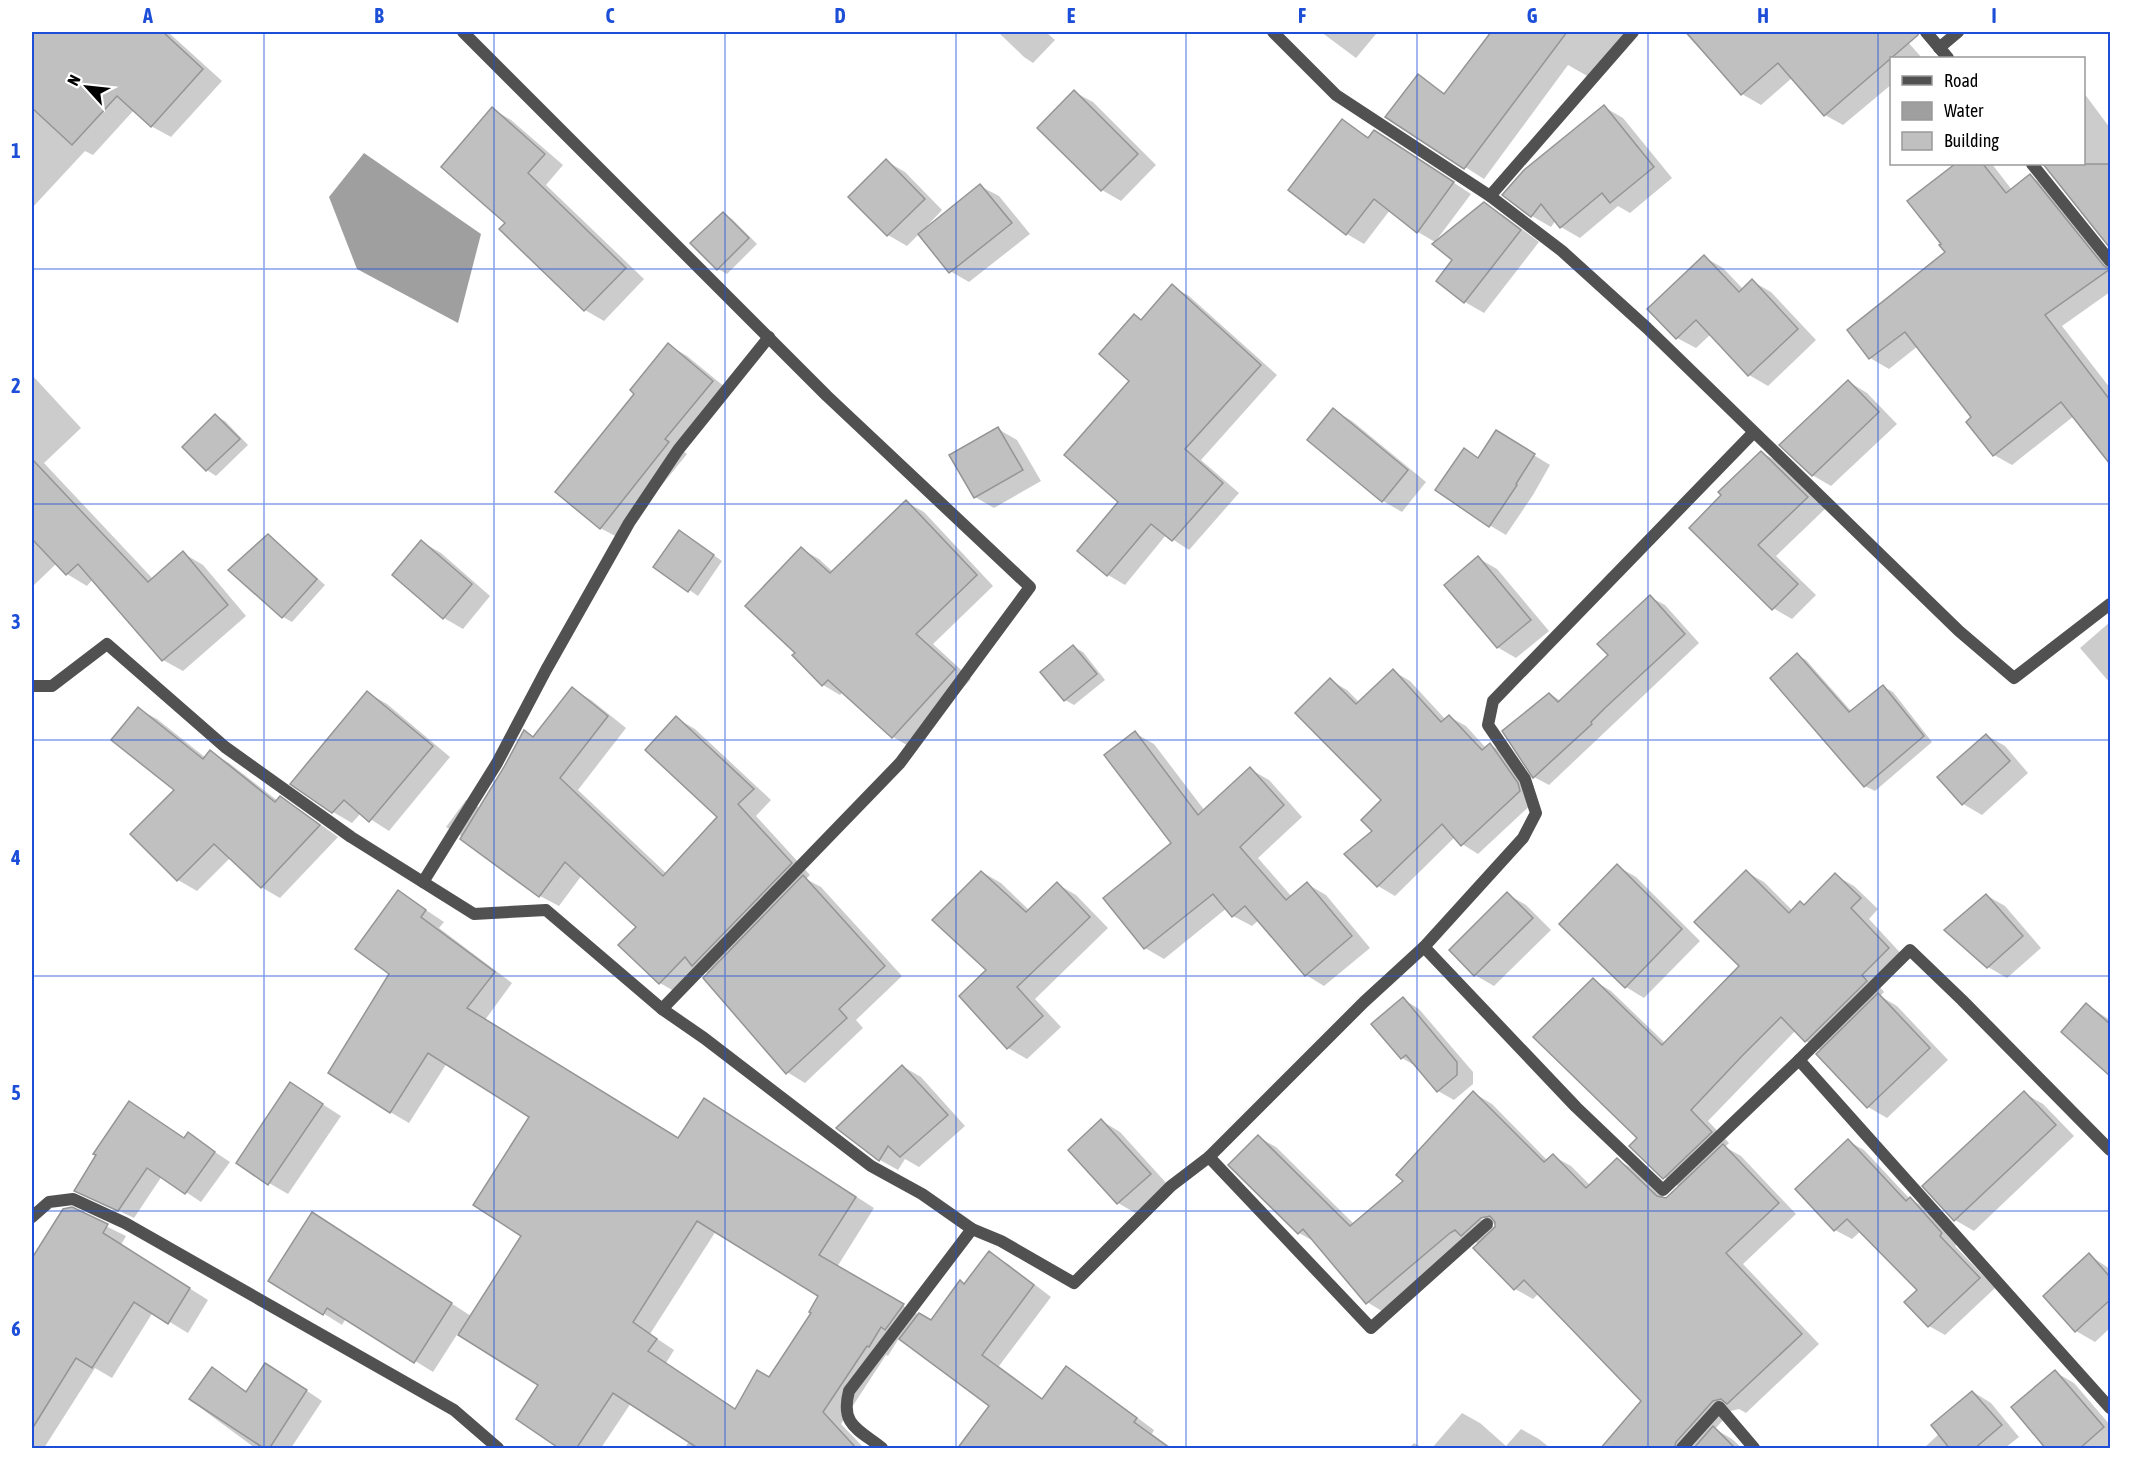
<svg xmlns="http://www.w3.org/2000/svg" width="2142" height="1480" viewBox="0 0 2142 1480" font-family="'Asap Condensed',sans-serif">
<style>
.water{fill:#9f9f9f}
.shadow{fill:#0003;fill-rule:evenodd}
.building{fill:#c0c0c0;stroke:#959595;stroke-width:1.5;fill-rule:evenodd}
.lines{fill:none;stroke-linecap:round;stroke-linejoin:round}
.minor{stroke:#515151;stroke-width:12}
.grid{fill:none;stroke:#1d4ed8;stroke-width:1.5;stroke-opacity:0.55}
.neatline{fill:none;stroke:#1d4ed8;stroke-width:2}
.grid-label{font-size:20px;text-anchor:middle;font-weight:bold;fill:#1d4ed8}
</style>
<rect width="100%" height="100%" fill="#fff"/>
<!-- water -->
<path class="water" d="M364,153L481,234L458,323L357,269L329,197Z"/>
<!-- shadow -->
<g class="shadow">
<path d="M34,32H168L222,81L171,137L151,126L134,110L93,155L85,151L32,208V34Z"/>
<path d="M998,32H1046L1055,40L1033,63L1024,57Z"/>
<path d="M1321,32H1374L1376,34L1356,58Z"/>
<path d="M1491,32H1630L1589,77L1568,65L1484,179L1387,117L1418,76L1446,94Z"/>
<path d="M1684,32H1899L1922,58H1892V84L1843,125L1825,115L1793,77L1761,105L1742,94Z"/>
<path d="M1074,92L1093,102L1156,165L1121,201L1102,190Z"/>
<path d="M2084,93L2110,128V246L2045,164H2084Z"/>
<path d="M1604,107L1623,118L1672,178L1630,213L1618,206L1580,238L1561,227L1556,220L1551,227L1532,216Z"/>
<path d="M493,109L511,120L563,165L546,185L644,279L604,321L585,310L507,223Z"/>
<path d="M1342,121L1370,138L1392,142L1471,194L1435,242L1418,232L1390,210L1364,244L1347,234L1290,190Z"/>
<path d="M886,161L905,172L942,210L928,225L930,226L980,186L999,196L1030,234L969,282L950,271L920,233L907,246L888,235L851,197Z"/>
<path d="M1957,164H1992L2012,190L2030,176L2048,187L2110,264V292L2062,326L2110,388V429L2101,437L2074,416L2012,465L1994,455L1973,418L1918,346L1889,369L1870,358L1849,330L1947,253L1943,244L1910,201Z"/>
<path d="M1484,204L1503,215L1539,242L1484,313L1465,302L1438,281L1454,260Z"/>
<path d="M723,214L732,219L757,244L727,274L718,269Z"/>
<path d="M1704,257L1723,268L1743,289L1752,281L1771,292L1816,340L1768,386L1749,375L1711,334L1696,348L1677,338Z"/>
<path d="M1172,286L1189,296L1277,375L1201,460L1239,493L1189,550L1166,535L1125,585L1108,575L1120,502L1131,381L1134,316L1143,321Z"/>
<path d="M668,345L687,356L731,392L683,451L687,454L619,538L600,528Z"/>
<path d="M32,375L81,428L44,463L153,579L183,553L203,565L246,616L183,671L163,660L93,579L87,586L67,574L57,563L32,587Z"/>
<path d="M1849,382L1867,393L1897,424L1831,486L1812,475Z"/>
<path d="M1333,410L1352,421L1426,482L1402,512L1383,501Z"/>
<path d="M216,416L225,421L248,445L216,476L207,470L184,447Z"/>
<path d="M998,429L1017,440L1041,481L994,508L975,497L951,456Z"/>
<path d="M1496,432L1550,465L1533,495L1506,535L1489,525L1479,459Z"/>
<path d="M1762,453L1781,463L1826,508L1776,556L1816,595L1792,619L1773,608L1691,528Z"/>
<path d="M906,502L924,512L993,586L933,644L971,679L910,747L893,737L843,692L840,695L823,685L797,653L801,549L819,559L833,572Z"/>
<path d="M268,536L277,542L325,585L292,622L283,617L230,570Z"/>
<path d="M688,537L722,561L698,596L655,566Z"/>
<path d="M422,542L441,553L490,596L463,629L444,618Z"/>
<path d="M1478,558L1497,569L1549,631L1516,658L1497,647Z"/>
<path d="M1650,597L1665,605L1699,643L1549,785L1534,777L1504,732L1550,694L1561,701L1610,655Z"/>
<path d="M2110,622V683L2080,648Z"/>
<path d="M1074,647L1083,652L1105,680L1074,705L1065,700Z"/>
<path d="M1797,655L1806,660L1852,712L1884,687L1893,692L1932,742L1875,791L1865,786Z"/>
<path d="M1393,671L1410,681L1446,720L1450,717L1466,726L1486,748L1490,745L1507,754L1536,800L1478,854L1462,844L1455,837L1395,896L1378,886L1347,854L1374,831L1383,800L1330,680L1347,690L1359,702Z"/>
<path d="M573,689L591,700L626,728L578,790L667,874L719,817L676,718L695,729L771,800L756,816L810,875L806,879L821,887L902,976L856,1020L863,1028L805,1083L787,1072L709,974L702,970L679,994L660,983L638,927L582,875L559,906L540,896L462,838L463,837L446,827L466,800L480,808L524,732L534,738Z"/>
<path d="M368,693L387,704L450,757L389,831L361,813L352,823L333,812Z"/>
<path d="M138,709L157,719L206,758L210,752L229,763L278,801L280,798L299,809L338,837L280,898L261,887L230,858L197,891L178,880L177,790Z"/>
<path d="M1135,733L1154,744L1205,811L1250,769L1269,780L1302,817L1258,858L1292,897L1307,884L1326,895L1370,948L1324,986L1306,975L1259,920L1252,926L1233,916L1227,908L1164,959L1145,948L1173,844Z"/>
<path d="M1986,735L2005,746L2028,773L1982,815L1963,804Z"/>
<path d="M1617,866L1636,877L1700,941L1644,998L1626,987Z"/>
<path d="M982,872L1001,883L1030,911L1057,884L1076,895L1108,928L1035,999L1061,1027L1027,1059L1008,1048L989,970Z"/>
<path d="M1746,872L1764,882L1793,911L1806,906L1835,875L1854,886L1878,909L1869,919L1906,959L1879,986L1884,992L1880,996L1897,1006L1948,1060L1887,1118L1868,1107L1818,1054L1822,1051L1806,1041L1796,1030L1708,1121L1729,1143L1725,1147L1741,1156L1796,1214L1743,1264L1819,1344L1746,1413L1739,1409L1731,1411L1715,1429L1732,1439L1742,1448H1602L1643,1401L1539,1293L1533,1299L1515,1289L1475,1248L1479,1244L1472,1240L1385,1313L1367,1302L1317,1243L1299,1233L1258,1137L1276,1147L1354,1224L1405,1181L1474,1093L1492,1104L1548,1161L1553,1156L1571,1166L1591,1186L1617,1160L1635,1170L1666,1199L1680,1187L1664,1177L1639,1138L1593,980L1611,991L1665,1043L1741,966ZM1476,1213L1496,1225V1228L1474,1215Z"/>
<path d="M399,892L444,922L439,928L512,983L485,1020L679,1140L723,1111L874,1208L837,1267L931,1322L965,1285L989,1253L1008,1264L1051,1297L999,1366L1043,1399L1066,1368L1085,1379L1154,1430L1152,1434L1172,1448H959L991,1406L899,1338L888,1356L886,1355L841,1424L864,1448H685L689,1441L631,1403L601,1448H563L540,1384L458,1333L433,1372L346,1318L342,1325L270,1280L313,1214L471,1316L523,1235L531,1117L447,1063L409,1123L390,1112L391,974ZM716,1231L820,1296L813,1313L770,1379L736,1410L666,1363L674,1350L650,1334Z"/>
<path d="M1507,894L1526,905L1551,930L1494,986L1475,975Z"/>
<path d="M1986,895L2005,906L2041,948L2007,978L1988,967Z"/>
<path d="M1403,999L1419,1009L1473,1072V1084L1454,1100L1438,1091L1419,1068L1402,1058Z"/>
<path d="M2087,1005L2110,1020V1072L2105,1069Z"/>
<path d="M902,1066L921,1077L965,1126L919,1167L905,1159L898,1170L880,1160Z"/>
<path d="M291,1084L341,1116L288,1194L269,1183Z"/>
<path d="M2024,1093L2043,1104L2074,1136L1974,1231L1955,1220L1924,1186Z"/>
<path d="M1102,1121L1120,1132L1168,1185L1137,1214L1118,1203Z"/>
<path d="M188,1134L230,1162L201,1202L162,1176L134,1218L76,1190L185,1139Z"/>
<path d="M1848,1141L1864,1150L1910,1199L1927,1209L1958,1243L1955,1246L1995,1288L1945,1335L1929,1326L1919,1290L1861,1231L1852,1239L1835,1230L1797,1189Z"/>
<path d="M71,1209L126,1236L121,1245L208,1300L188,1333L153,1312L112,1378L95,1368L44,1448H32V1259L63,1210Z"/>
<path d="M2089,1255L2110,1269V1328L2095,1342L2076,1331Z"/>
<path d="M213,1369L248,1392L282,1374L322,1401L291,1448H255L190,1400Z"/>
<path d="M2055,1372L2074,1383L2110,1425V1448H2048Z"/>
<path d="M1973,1392L1991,1403L2019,1437L2005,1448H1924L1940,1433Z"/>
<path d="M1462,1413L1480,1423L1506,1446L1521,1429L1539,1439L1550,1448H1432Z"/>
<path d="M1414,1443L1423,1448H1409Z"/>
</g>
<!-- building -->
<g class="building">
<path d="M32,32H163L203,69L151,127L117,96L72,145L32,108Z"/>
<path d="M1491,32H1567L1464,169L1385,117L1418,74L1444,94Z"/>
<path d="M1686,32H1918V35L1824,116L1778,63L1741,95Z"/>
<path d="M1074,90L1138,154L1101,191L1037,128Z"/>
<path d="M1604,105L1654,167L1610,203L1602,193L1560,228L1541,204L1531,217L1502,195L1524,170Z"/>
<path d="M492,107L545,154L528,173L626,268L584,311L499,229L505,223L441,167Z"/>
<path d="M1342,119L1368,138L1374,130L1454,182L1417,233L1374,199L1346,235L1288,190Z"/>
<path d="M886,159L925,199L887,236L848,197Z"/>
<path d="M1955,164H1983L2006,193L2030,174L2104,266L2110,269L2045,315L2110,400V464L2061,402L1993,456L1966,422L1971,417L1905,332L1869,359L1847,330L1945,252L1939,245L1941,244L1907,201Z"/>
<path d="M2043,164H2110V248Z"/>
<path d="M980,184L1012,223L949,273L918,234Z"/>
<path d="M1484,202L1521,230L1464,303L1436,281L1452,260L1432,244Z"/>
<path d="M723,212L749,238L717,270L690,243Z"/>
<path d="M1704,255L1739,292L1752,279L1798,329L1748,376L1696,320L1676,339L1647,309Z"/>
<path d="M1172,284L1261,365L1185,449L1223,483L1172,541L1151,524L1107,576L1077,551L1118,502L1064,455L1129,381L1099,354L1134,314L1141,320Z"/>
<path d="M668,343L713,381L665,439L669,442L600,529L555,492L634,394L630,390Z"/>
<path d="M1848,380L1879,412L1812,476L1779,445Z"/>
<path d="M1333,408L1408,470L1382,502L1307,440Z"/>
<path d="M215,414L240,439L206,471L182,447Z"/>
<path d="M998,427L1023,470L974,498L949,455Z"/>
<path d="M1496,430L1535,454L1516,484L1517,485L1489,527L1435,490L1464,448L1478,458Z"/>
<path d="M1761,451L1808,497L1758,545L1798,584L1772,610L1689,528L1721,495L1718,492Z"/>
<path d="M32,459L148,582L183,551L228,605L162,661L78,564L66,575L32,539Z"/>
<path d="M906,500L977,575L916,634L955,669L892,738L828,680L822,686L792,655L795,653L745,606L801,547L830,573Z"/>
<path d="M679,530L714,555L688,592L653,567Z"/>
<path d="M268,534L317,579L282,618L228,570Z"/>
<path d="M421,540L472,584L443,619L392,575Z"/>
<path d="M1478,556L1531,620L1497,648L1444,585Z"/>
<path d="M1650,595L1685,634L1606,707L1591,722L1592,724L1533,778L1502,731L1549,693L1558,702L1608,655L1597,644Z"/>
<path d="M1073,645L1097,674L1064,701L1040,672Z"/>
<path d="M1797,653L1849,712L1883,685L1924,736L1864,787L1770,678Z"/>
<path d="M1393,669L1441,722L1449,715L1482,750L1490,743L1518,783L1520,791L1461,846L1442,824L1377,887L1344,854L1372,831L1361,820L1381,800L1295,713L1330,678L1356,704Z"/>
<path d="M572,687L608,716L560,778L663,876L717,817L645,750L676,716L754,789L738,804L792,863L692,966L685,957L659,984L618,945L636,927L565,862L539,897L460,839L504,767L524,730L533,737Z"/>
<path d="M367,691L433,746L369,822L344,800L332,813L290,784Z"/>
<path d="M138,707L203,759L210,750L275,802L280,796L320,825L261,888L214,844L177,881L130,834L174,790L111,740Z"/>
<path d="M1135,731L1198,815L1250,767L1284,805L1240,847L1286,900L1307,882L1352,936L1305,976L1245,906L1232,917L1213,894L1144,949L1103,898L1171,843L1104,755Z"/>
<path d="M1986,734L2010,761L1962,805L1937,777Z"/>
<path d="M1617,864L1682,929L1625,988L1559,924Z"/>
<path d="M1746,870L1789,913L1800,901L1804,905L1835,873L1861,898L1851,908L1889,948L1862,975L1867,981L1805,1042L1781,1017L1742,1056L1691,1110L1712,1132L1663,1179L1629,1146L1637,1138L1533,1037L1593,978L1662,1045L1739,966L1694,922Z"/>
<path d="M981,871L1026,912L1057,882L1090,917L1017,987L1043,1016L1007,1049L959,996L986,970L932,920Z"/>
<path d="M803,875L885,966L839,1009L847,1018L786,1074L703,978Z"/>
<path d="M398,890L426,910L421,917L495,972L467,1008L678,1138L704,1098L856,1197L819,1255L904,1304L885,1330L881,1327L869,1347L867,1346L823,1412L857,1449H699L613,1393L576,1449H560L516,1419L538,1385L458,1335L521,1236L473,1205L529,1117L428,1053L390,1113L328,1073L389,974L355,949ZM697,1221L818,1296L809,1312L811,1313L769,1377L757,1370L735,1409L648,1351L657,1339L633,1322Z"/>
<path d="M1507,892L1533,918L1474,976L1449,950Z"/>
<path d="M1986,894L2023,936L1987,968L1944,930Z"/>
<path d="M1878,993L1930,1048L1867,1108L1816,1054Z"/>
<path d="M1403,997L1457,1062V1075L1437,1092L1406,1055L1401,1059L1371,1024Z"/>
<path d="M2086,1003L2110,1024V1076L2061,1032Z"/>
<path d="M902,1065L948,1115L900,1157L888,1146L879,1161L836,1128Z"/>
<path d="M290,1082L323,1104L268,1185L236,1163Z"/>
<path d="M1473,1091L1544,1162L1553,1154L1586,1188L1617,1158L1657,1196L1666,1198L1723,1144L1779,1203L1726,1253L1802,1334L1727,1404L1721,1399L1713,1401L1676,1442L1674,1449H1600L1641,1401L1524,1280L1514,1290L1473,1248L1495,1227V1222L1490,1216L1481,1218L1461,1236L1455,1230L1450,1233L1366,1304L1303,1229L1298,1234L1228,1165L1258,1135L1350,1226L1403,1181L1396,1175Z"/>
<path d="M2024,1091L2056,1125L1954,1221L1922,1186Z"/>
<path d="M129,1101L184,1138L188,1132L215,1152L185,1194L147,1168L118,1211L74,1191L96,1155L93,1154Z"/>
<path d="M1101,1119L1151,1174L1117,1204L1068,1150Z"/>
<path d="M1848,1139L1906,1201L1910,1197L1942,1233L1940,1236L1980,1278L1928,1327L1904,1302L1917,1290L1847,1219L1834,1231L1795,1189Z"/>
<path d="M72,1207L108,1224L103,1233L190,1288L168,1324L134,1302L92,1368L76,1358L32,1429V1258L63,1209Z"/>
<path d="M312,1212L452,1303L414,1363L327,1308L323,1315L268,1281Z"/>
<path d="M989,1251L1034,1285L982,1355L1042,1399L1066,1366L1137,1418L1134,1422L1171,1449H957L989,1406L899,1339L919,1313L931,1320L960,1280L964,1284Z"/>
<path d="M2089,1253L2110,1277V1300L2075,1332L2043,1296Z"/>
<path d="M265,1363L307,1390L269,1449H265L189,1399L212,1367L246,1392Z"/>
<path d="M2055,1370L2104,1427L2079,1449H2046L2011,1407Z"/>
<path d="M1972,1391L2002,1425L1974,1449H1950L1931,1425Z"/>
<path d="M1713,1426L1736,1449H1693Z"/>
</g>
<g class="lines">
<!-- minor -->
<g class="minor">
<path d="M463,32L827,396L1030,587L900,763L662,1009"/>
<path d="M1273,32L1336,95L1490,196L1562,251L1647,328L1959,631L2014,678L2110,604"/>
<path d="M1926,32L1948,58"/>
<path d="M1939,48L1958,32"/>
<path d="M2032,164L2110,261"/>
<path d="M1490,196L1633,32"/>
<path d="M32,686H52L107,644L225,747L351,837L474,914L546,910L662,1009L704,1038L871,1166L922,1194L972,1229L1001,1241L1074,1283L1171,1186L1209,1157L1371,1328L1487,1224"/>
<path d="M423,882L497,763L546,670L629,523L678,450L769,337"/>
<path d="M1424,947L1523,838L1536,813L1525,779L1488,725L1493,701L1753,433"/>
<path d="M1799,1060L1910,950L1962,1000L2110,1150"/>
<path d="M1209,1157L1364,1002L1424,947L1576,1107L1663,1190L1799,1060L2110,1408"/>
<path d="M32,1217L49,1202L73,1199L125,1223L454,1410L498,1448"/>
<path d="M882,1448C858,1429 840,1425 849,1391L972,1229"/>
<path d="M1682,1448L1719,1407L1754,1448"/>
</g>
</g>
<!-- grid -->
<path class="grid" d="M264,32V1448M494,32V1448M725,32V1448M956,32V1448M1186,32V1448M1417,32V1448M1648,32V1448M1878,32V1448M32,269H2110M32,504H2110M32,740H2110M32,976H2110M32,1211H2110"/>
<!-- border -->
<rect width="2142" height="1480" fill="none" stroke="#ffffff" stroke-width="66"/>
<!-- legend -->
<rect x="1890" y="57" width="195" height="108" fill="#ffffff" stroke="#999999" stroke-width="1.5"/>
<rect x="1902" y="76" width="30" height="9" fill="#515151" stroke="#999999" stroke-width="1.5"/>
<text x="1944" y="87" font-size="18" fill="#000000">Road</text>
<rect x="1902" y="102" width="30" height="18" fill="#9f9f9f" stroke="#999999" stroke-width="1.5"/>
<text x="1944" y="117" font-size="18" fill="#000000">Water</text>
<rect x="1902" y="132" width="30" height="18" fill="#c0c0c0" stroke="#999999" stroke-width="1.5"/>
<text x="1944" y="147" font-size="18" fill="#000000">Building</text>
<!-- north arrow -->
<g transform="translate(87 87) rotate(297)" stroke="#ffffff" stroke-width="4.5" paint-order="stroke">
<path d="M0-4.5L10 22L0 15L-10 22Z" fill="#000000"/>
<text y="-9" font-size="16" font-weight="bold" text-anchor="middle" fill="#000000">N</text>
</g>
<rect x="33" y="33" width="2076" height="1414" class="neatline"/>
<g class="grid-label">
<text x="148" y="23">A</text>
<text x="379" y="23">B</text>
<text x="610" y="23">C</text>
<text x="840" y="23">D</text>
<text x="1071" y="23">E</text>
<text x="1302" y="23">F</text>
<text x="1532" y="23">G</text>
<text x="1763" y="23">H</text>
<text x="1994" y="23">I</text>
<text x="16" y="158">1</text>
<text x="16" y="393">2</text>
<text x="16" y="629">3</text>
<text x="16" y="865">4</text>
<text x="16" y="1100">5</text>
<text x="16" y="1336">6</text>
</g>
</svg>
